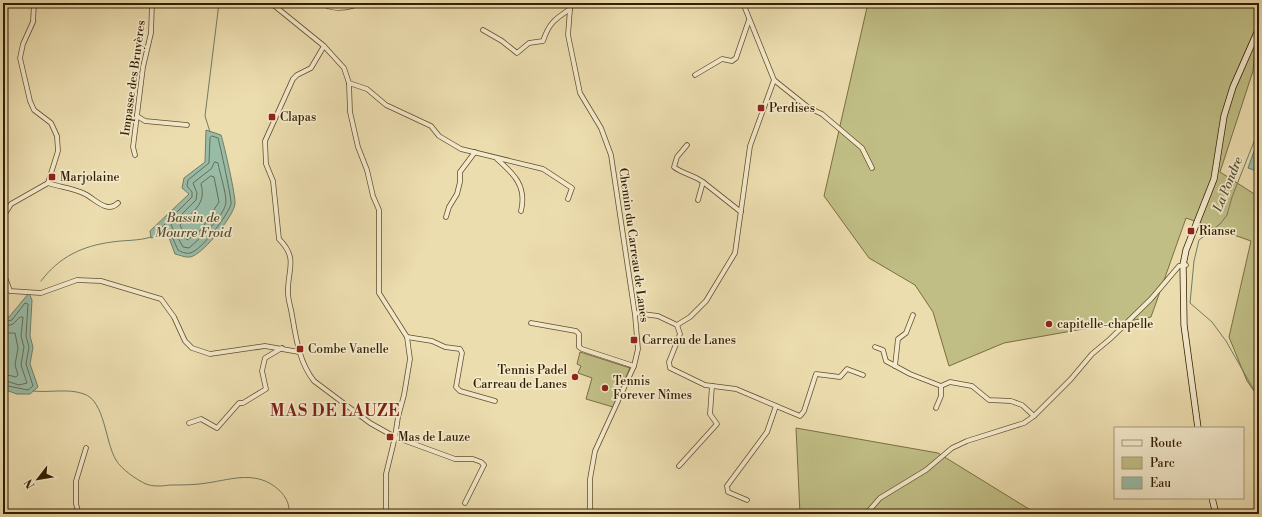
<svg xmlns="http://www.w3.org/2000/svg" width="1262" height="517" viewBox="0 0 1262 517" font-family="'Libre Bodoni',serif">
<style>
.green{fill:#c0be85;stroke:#7a6e42}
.water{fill:#99bca8;stroke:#717d65}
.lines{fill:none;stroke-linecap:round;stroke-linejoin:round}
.shore{stroke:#666e54;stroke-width:1}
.stream{stroke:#717d65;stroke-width:1}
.street-casing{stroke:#624e2c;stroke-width:5.5}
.secondary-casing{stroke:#341f00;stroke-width:7}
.street{stroke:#f3e9cb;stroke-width:4}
.secondary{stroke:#f3e9cb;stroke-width:5.5}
.poi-dot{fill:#8f2418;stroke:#f3e9cb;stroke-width:1.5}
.labels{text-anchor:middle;stroke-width:3.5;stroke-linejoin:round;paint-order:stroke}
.street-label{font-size:12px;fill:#341f00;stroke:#f3e9cb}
.poi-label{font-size:12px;fill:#341f00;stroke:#f3e9cb;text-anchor:start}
.water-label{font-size:13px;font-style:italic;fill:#524e32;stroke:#f3e9cb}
.district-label{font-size:16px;font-weight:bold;letter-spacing:1px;fill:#7a1f14;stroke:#f3e9cb}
</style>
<rect width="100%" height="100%" fill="#ecddaf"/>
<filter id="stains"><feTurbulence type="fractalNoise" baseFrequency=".005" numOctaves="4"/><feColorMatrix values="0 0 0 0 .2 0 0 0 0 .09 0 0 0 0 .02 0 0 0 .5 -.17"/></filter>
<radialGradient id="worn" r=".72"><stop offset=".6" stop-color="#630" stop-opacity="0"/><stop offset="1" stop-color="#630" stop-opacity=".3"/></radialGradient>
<!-- green -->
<g class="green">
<path d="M868,3H1259L1253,71L1220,172L1259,197V398L1247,381L1229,337L1251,241L1186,218L1151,317L1004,343L949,366L933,312L915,285L869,258L824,196Z"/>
<path d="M580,352L630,368L613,407L586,399L592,378L578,373L581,366L577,364Z"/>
<path d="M796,428L938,453L1037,514H800Z"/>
</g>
<!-- water -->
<g class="water">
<path d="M206,130L221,135C224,144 236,197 235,204C233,217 205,251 193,256C188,259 180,255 175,254L168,235L151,238L150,231L189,194L182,188L184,178L205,162Z"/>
<path d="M1259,148V172L1248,168L1254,151L1258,152Z"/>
<path d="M29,293L32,300L30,336L33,347L30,364L38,387L30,394H17L3,389V319L9,317Z"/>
</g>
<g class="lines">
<!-- shore -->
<g class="shore">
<path d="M212,136L218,138C220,145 232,200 231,204C228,215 201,251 190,253C186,254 181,252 178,250L170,232H160L159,230L192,197V192L187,186L188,180L209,163L210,138Z"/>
<path d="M215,162L218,163C220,174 226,192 226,202C225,216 199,239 189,248L183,247L171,225L196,200L197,193L193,183L211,169Z"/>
<path d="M211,176L214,177L219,202L201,230L187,240L180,225C192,211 207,205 201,184Z"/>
<path d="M3,322L12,320L25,303L28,304L26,336L29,347L26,364L33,386L28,390L3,385"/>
<path d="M3,327L13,324L20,317H23L21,336L24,347L21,365L27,383L19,385L3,380"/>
<path d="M3,333H15L18,348L15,365L18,375L16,377L3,374"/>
</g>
<!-- stream -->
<g class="stream">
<path d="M1259,129L1232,197L1227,215L1220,224L1199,240L1194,261L1190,303L1212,322L1226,341L1259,399"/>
<path d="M210,132L205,116L219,3"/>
<path d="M41,281C59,257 82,246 112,242C125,240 139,241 151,237"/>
<path d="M33,391C49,393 68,388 84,394C105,401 105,442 116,460C121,469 137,480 146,484C153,487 163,486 170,485C183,485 195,485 207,483C233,479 257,470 279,490C286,497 290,504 289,514"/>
</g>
<!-- street casing -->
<g class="street-casing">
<g id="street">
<path d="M34,3L33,22L23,44L20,58L30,101L34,110L51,123L57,136L58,151L48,183"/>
<path d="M271,3L324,46L344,68L349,83L350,112L358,147L367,170L373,196L379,210V293L407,337L410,359L404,395L398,417L395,437L386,474V514"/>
<path d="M322,3C332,10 348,9 359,3"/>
<path d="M572,3L570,9L568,35L580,93L601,128L611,155L635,315L638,349L634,366L595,451L590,479V514"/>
<path d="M894,3L895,5"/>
<path d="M483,30L502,41L517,53L529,43L543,41C549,23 555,19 570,9"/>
<path d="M324,46L311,68L297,75L293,79L265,141L266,164L273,181L279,239C299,259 287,270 288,293C288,300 291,308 292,315C296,338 299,362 314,381L370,423L395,437L455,459H473L481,462L484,465L465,503"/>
<path d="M695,75L722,59L732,61L736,58L749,20"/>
<path d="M774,80L809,108L822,114L862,148L872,168"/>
<path d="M349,83L367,89L386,105L431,126L439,136L461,149L543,169L572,188L568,199"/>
<path d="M137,116L145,121L187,125"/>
<path d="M687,145L677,157L674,167C683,174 694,175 703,182"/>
<path d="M135,155L133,147L143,67L151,33L152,3"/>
<path d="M497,159C514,174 527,186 521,211"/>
<path d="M698,200L703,182L741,212"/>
<path d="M3,217L11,204L48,183C59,187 74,188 85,194C95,199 107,214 118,203"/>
<path d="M446,217L449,207L457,194L460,182V172L475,152"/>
<path d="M3,272L10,291L41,293L77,280L101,281L161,299L174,317L185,341L192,348L210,354L265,346L299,352"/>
<path d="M635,313L658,316L677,325L690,317L706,301L735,253L750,146L774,80L743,3"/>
<path d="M531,323L576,331L579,334V347L582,349L634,366"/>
<path d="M677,325L680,334L669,362L670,368L705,385L736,389L800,416L804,411L816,374L840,377L847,369L863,375"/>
<path d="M407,337L432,341L445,347L460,349L462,353L456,387L460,391L495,401"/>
<path d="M875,347L883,350L886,361L910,374L941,386L950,382L972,386L989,400L1011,401L1022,405L1034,416"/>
<path d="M895,366L898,339L906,333L913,315"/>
<path d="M936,408L941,396V386"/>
<path d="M189,423L201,419L217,428L239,403H243L266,389L262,371L265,358L282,348"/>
<path d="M679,466L717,424L710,414L712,386"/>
<path d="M747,500L728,492L727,486L767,432L776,406"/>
<path d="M79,514L76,504V481L86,448"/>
<path d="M866,514L880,498L926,470L952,448L967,441L1024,423L1034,416L1071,379L1092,354L1110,339L1151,299L1179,266L1186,265"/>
</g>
</g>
<!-- secondary casing -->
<g class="secondary-casing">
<g id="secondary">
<path d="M1198,428L1184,325L1183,265L1186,250L1214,179L1224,116L1233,87L1259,28"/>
<path d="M1212,498L1216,514"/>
</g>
</g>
<!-- street -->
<use href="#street" class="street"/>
<!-- secondary -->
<use href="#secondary" class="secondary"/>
</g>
<!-- markers -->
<g class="poi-dot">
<rect x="757" y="104" width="8" height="8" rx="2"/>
<rect x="268" y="113" width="8" height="8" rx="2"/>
<rect x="48" y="173" width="8" height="8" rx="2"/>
<rect x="1187" y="227" width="8" height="8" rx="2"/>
<circle cx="1049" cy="324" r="4"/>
<rect x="630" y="336" width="8" height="8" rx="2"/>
<rect x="296" y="345" width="8" height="8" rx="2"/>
<circle cx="575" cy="377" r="4"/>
<circle cx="605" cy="388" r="4"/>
<rect x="386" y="433" width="8" height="8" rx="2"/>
</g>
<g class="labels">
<!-- street labels -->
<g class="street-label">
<text transform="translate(133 78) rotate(-82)" y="4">Impasse des Bruyères</text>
<text transform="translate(634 245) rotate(82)" y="4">Chemin du Carreau de Lanes</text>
</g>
<!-- poi labels -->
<g class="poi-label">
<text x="769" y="112">Perdises</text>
<text x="280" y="121">Clapas</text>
<text x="60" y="181">Marjolaine</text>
<text x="1199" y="235">Rianse</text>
<text x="1057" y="328">capitelle-chapelle</text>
<text x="642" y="344">Carreau de Lanes</text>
<text x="308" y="353">Combe Vanelle</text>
<text x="567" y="374" text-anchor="end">Tennis Padel<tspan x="567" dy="14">Carreau de Lanes</tspan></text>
<text x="613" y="385">Tennis<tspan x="613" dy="14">Forever Nîmes</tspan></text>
<text x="398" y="441">Mas de Lauze</text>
</g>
<!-- water labels -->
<g class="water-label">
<text transform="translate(1227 184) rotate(-68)" y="5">La Pondre</text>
<text x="193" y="222">Bassin de<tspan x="193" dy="15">Mourre Froid</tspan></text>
</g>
<!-- district labels -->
<g class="district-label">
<text x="335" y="416">MAS DE LAUZE</text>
</g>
</g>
<!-- margin -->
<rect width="1262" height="517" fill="none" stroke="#ecddaf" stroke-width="16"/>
<rect x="4" y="4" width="1254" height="509" fill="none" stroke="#341f00" stroke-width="2"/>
<rect x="8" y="8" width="1246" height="501" fill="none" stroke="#341f00"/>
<!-- legend -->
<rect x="1114" y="427" width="130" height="72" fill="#f3e9cb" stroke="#a7987a"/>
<rect x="1122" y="440" width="20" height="6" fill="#f3e9cb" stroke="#a7987a"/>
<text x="1150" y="447" font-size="12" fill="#341f00">Route</text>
<rect x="1122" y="457" width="20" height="12" fill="#c0be85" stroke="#a7987a"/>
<text x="1150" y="467" font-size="12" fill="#341f00">Parc</text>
<rect x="1122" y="477" width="20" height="12" fill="#99bca8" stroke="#a7987a"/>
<text x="1150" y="487" font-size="12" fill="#341f00">Eau</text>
<!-- north arrow -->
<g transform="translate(38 479) rotate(239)" stroke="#f3e9cb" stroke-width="3" paint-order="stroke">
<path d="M0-3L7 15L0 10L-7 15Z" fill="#341f00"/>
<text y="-6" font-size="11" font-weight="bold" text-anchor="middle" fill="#341f00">N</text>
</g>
<rect width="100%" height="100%" filter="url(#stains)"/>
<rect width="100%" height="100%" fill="url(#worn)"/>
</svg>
